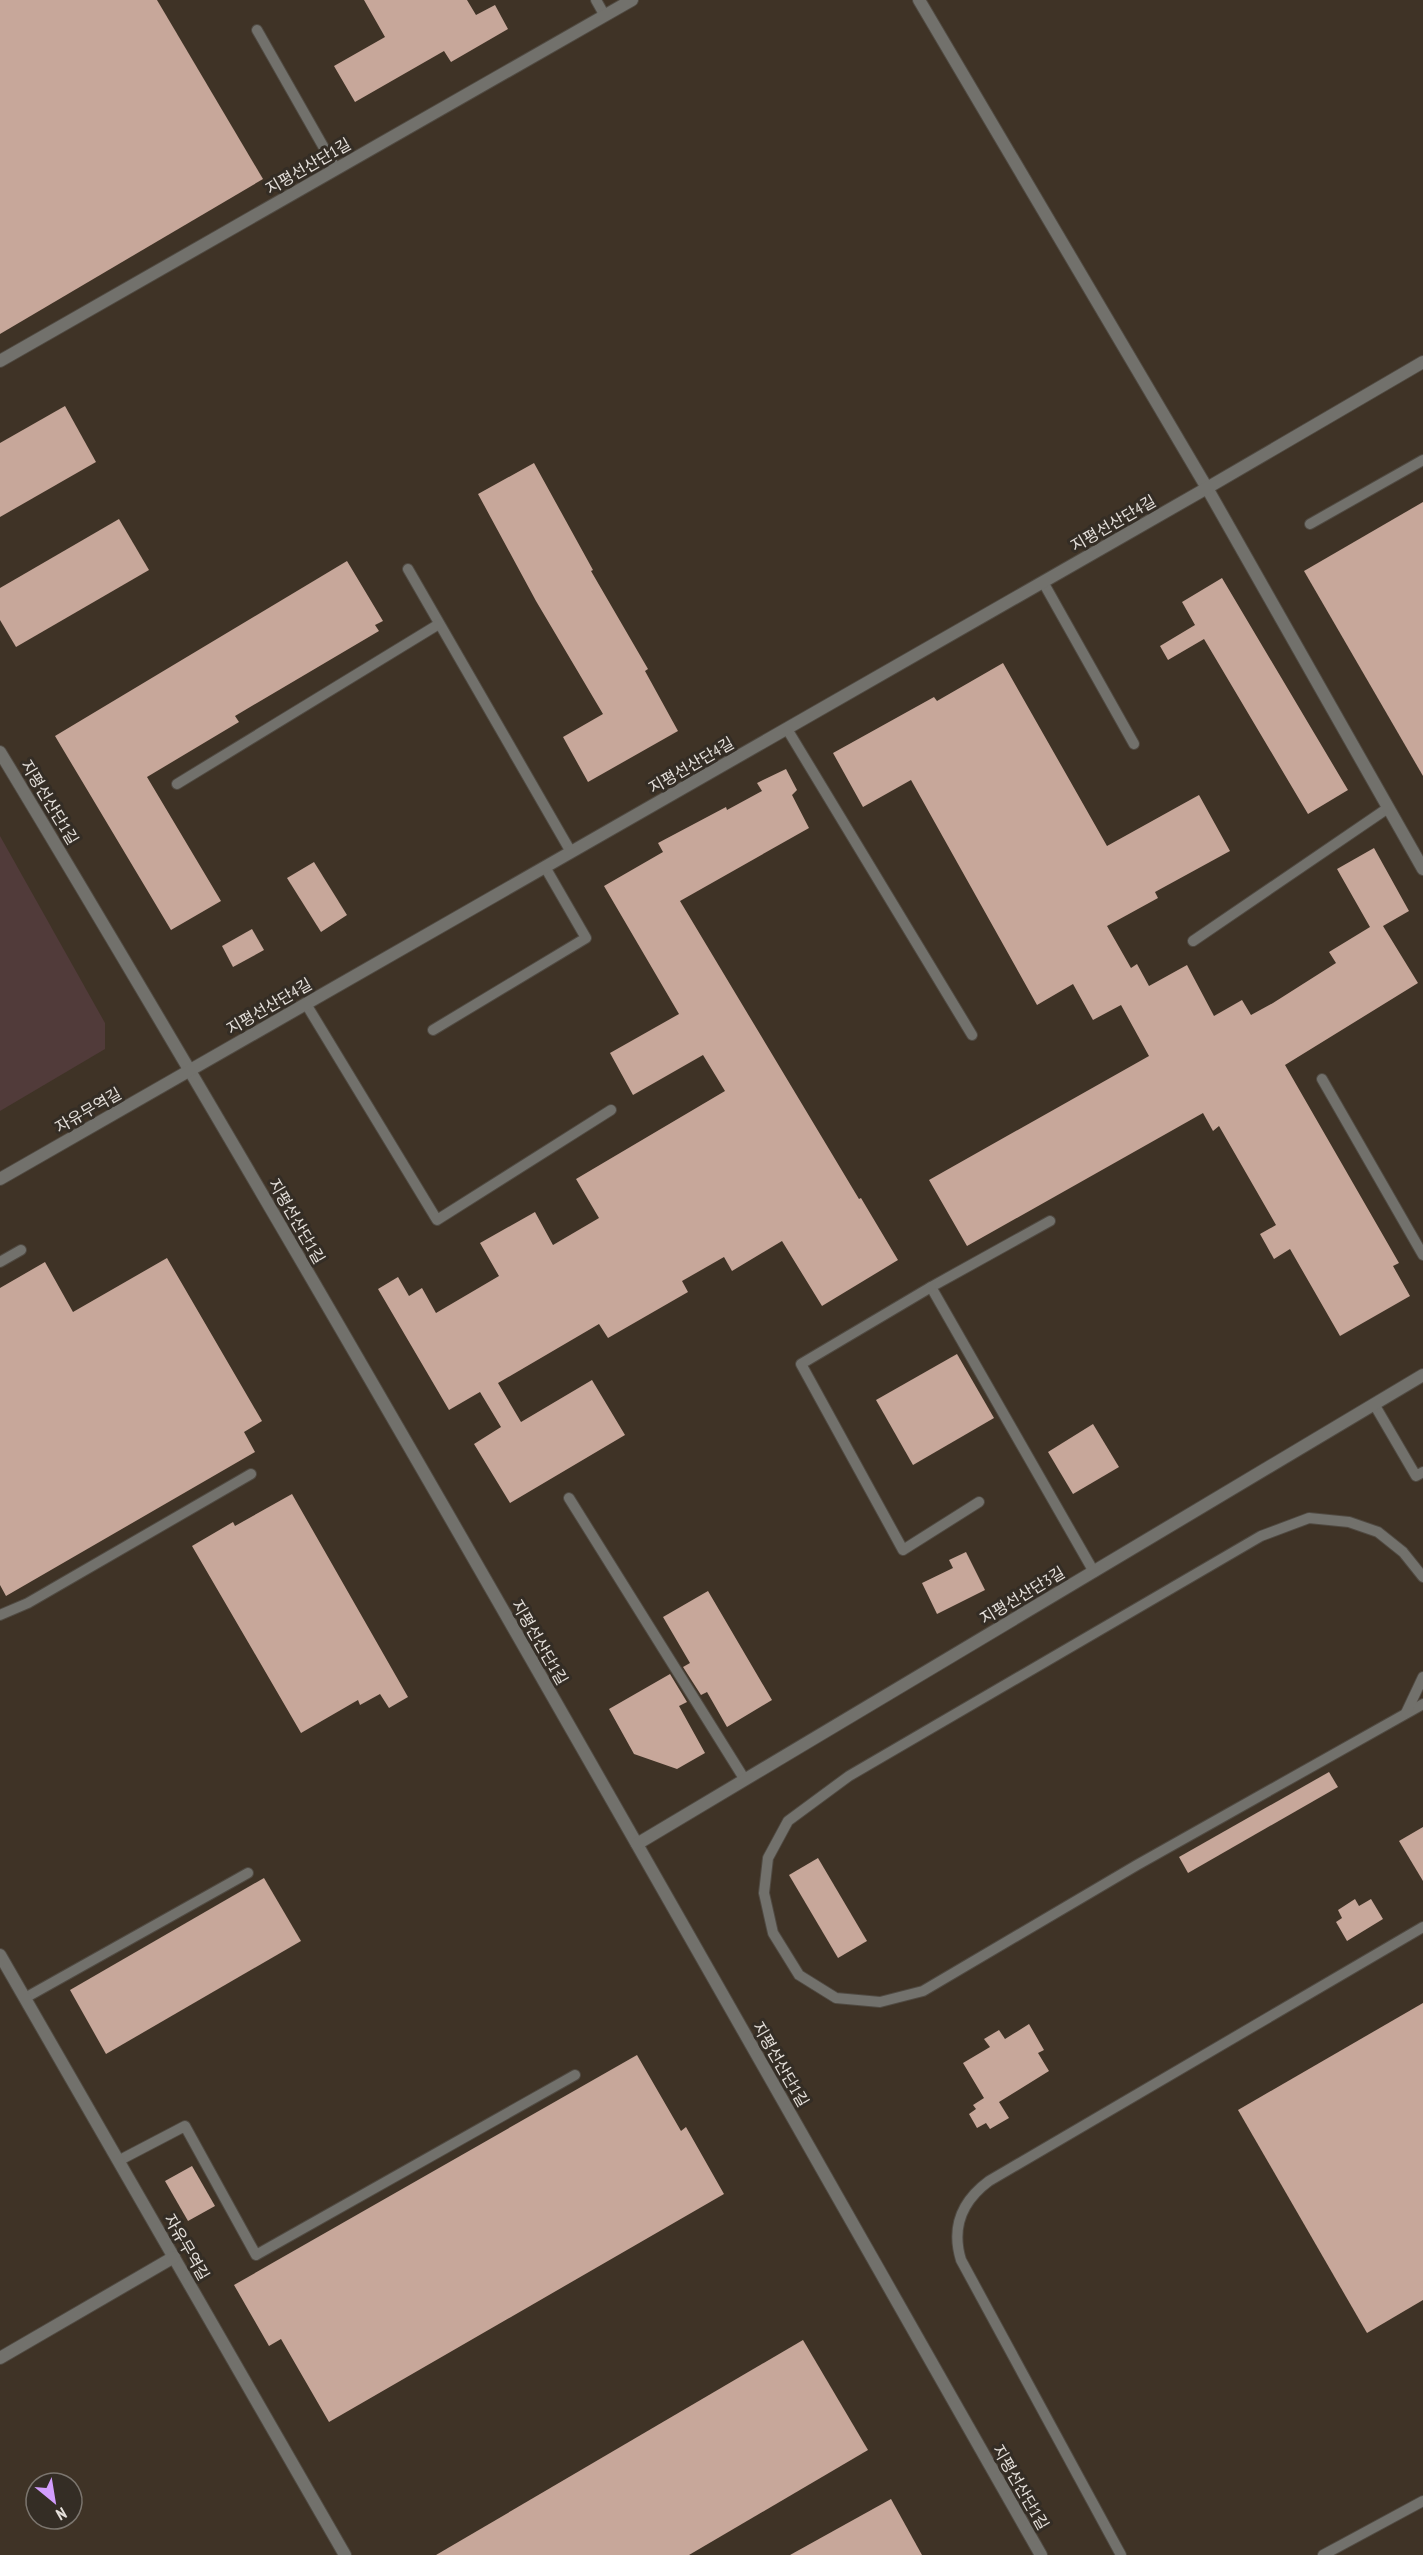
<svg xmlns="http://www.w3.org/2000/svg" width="1423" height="2555" viewBox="0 0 1423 2555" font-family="'PT Sans Narrow','Noto Sans KR',sans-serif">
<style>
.built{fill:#3f3326;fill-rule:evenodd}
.green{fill:#513b3a}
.building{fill:#c7a79a}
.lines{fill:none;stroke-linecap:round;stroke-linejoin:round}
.lane-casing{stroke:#504a42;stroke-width:12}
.street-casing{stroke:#504a42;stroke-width:14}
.lane{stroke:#72716c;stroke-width:10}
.street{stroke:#72716c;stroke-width:12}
.labels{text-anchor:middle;stroke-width:6;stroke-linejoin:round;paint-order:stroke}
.street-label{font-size:16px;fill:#e5e0db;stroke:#342d25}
</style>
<rect width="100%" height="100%" fill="#342d25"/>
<!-- built -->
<path class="built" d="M0,0H1423V2555H0ZM36,2483H72V2519H36Z"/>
<!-- green -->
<path class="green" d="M0,836L105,1023V1049L0,1111Z"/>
<!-- building -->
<g class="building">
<path d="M0,0H157L263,179L0,334Z"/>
<path d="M364,0H467L476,15L495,5L508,29L451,62L444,51L355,102L334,66L385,37Z"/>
<path d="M65,406L96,462L0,517V443Z"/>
<path d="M534,463L593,570L591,571L648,669L645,671L678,731L588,782L563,737L603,714L536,601L478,494Z"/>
<path d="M1423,502V776L1304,571Z"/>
<path d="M119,519L149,570L16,647L0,620V588Z"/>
<path d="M347,561L383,621L375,625L379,631L235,716L239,722L147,777L221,901L171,930L55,736Z"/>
<path d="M1222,578L1348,790L1308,814L1204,639L1168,660L1160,646L1195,625L1182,602Z"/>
<path d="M1003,663L1107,846L1199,795L1230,851L1155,892L1158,898L1107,926L1131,968L1137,964L1149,986L1187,965L1214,1016L1242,1000L1251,1015L1273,1003L1336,963L1329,952L1370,927L1337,869L1374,848L1409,911L1383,926L1418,983L1285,1065L1399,1263L1393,1266L1410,1296L1340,1336L1290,1249L1274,1259L1260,1234L1276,1225L1219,1126L1213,1131L1203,1113L967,1246L929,1180L1149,1056L1121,1005L1093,1020L1073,984L1037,1005L911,780L863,807L833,753L934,697L937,701Z"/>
<path d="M786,769L797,790L792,795L809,828L680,901L859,1199L861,1198L898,1260L822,1306L782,1241L732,1271L724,1257L682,1281L688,1292L608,1338L599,1324L498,1383L521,1422L592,1380L625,1435L510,1503L474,1444L501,1427L480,1392L449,1410L378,1289L398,1277L409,1296L422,1288L436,1313L499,1276L480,1243L535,1212L553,1245L599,1218L576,1179L725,1091L703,1055L633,1095L610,1053L679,1014L604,886L663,852L658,843L726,807L727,810L762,791L757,783Z"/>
<path d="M314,862L347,915L321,932L287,878Z"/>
<path d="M252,929L264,950L233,967L222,946Z"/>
<path d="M167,1258L262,1421L244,1432L255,1452L6,1596L0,1585V1288L45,1262L73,1312Z"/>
<path d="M957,1354L994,1418L913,1465L876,1400Z"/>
<path d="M1093,1424L1119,1467L1073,1494L1048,1452Z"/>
<path d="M292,1494L408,1697L389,1708L380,1694L360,1705L358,1700L301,1733L192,1546L233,1522L235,1526Z"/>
<path d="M966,1552L985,1590L937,1614L922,1583L953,1568L949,1560Z"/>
<path d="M708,1591L772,1700L727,1727L707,1692L701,1695L683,1667L690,1663L663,1617Z"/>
<path d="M670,1674L687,1702L679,1706L705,1753L677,1769L634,1754L609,1709Z"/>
<path d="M1329,1772L1338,1787L1188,1873L1179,1857Z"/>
<path d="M1423,1827V1881L1399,1841Z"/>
<path d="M818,1858L867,1941L838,1958L789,1875Z"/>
<path d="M264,1878L301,1941L106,2054L70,1990Z"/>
<path d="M1355,1899L1359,1906L1371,1899L1383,1919L1347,1941L1336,1922L1342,1918L1338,1910Z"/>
<path d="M1423,2003V2300L1367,2333L1238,2110Z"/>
<path d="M1029,2024L1044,2050L1038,2053L1049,2071L999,2102L1009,2118L990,2129L986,2123L977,2128L969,2114L976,2109L973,2105L984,2098L963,2063L990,2047L984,2039L999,2030L1005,2039Z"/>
<path d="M637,2055L681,2131L686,2127L724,2194L329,2422L281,2339L269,2346L234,2285Z"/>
<path d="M192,2166L215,2206L188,2221L165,2181Z"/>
<path d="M803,2340L868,2450L689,2555H436Z"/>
<path d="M891,2499L922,2555H790Z"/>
</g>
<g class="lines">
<!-- lane casing -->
<g class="lane-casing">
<g id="lane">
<path d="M596,0L605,16"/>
<path d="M257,30L336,169"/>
<path d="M1310,524L1423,460"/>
<path d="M408,569L571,852"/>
<path d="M1043,582L1134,744"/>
<path d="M787,729L972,1035"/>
<path d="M177,784L439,624"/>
<path d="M1193,941L1388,808"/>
<path d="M306,1004L437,1220L611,1110"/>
<path d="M433,1030L586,938L545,867"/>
<path d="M1322,1079L1423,1255"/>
<path d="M1050,1221L931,1287L1094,1572"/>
<path d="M0,1262L21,1250"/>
<path d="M931,1287L801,1364L903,1550L979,1502"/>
<path d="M1374,1404L1416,1476L1423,1472"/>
<path d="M569,1498L745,1780"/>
<path d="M1423,1577L1403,1552L1378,1532L1349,1522L1309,1518L1261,1536L849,1776L788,1821L768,1858L764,1893L773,1933L799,1975L836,1998L880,2002L923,1991L1137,1865L1423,1704"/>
<path d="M0,1615L28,1603L251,1474"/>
<path d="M1406,1713L1423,1677"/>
<path d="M25,1998L248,1873"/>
<path d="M118,2161L185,2126L256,2255L575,2075"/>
<path d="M1121,2555L961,2260C951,2227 962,2201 989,2181L1423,1927"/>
<path d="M1323,2555L1423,2501"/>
</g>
</g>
<!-- street casing -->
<g class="street-casing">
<g id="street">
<path d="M919,0L1207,488L1423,869"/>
<path d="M0,361L632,0"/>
<path d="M0,752C358,1346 698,1952 1041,2555"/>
<path d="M0,1179L1207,488L1423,362"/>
<path d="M637,1844L1423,1375"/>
<path d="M0,1955L345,2555"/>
<path d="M0,2358L174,2257"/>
</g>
</g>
<!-- lane -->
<use href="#lane" class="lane"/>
<!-- street -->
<use href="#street" class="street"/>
</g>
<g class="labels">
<!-- street labels -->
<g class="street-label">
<text transform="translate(308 166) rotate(-30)" y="6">지평선산단1길</text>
<text transform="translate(1113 523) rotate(-30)" y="6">지평선산단4길</text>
<text transform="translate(691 765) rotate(-30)" y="6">지평선산단4길</text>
<text transform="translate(50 802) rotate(59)" y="6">지평선산단1길</text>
<text transform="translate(269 1006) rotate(-30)" y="6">지평선산단4길</text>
<text transform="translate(88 1110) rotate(-30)" y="6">자유무역길</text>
<text transform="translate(297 1221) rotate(60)" y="6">지평선산단1길</text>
<text transform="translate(1022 1595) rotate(-31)" y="6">지평선산단3길</text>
<text transform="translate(540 1642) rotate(60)" y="6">지평선산단1길</text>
<text transform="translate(781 2064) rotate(60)" y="6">지평선산단1길</text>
<text transform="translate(187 2247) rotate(60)" y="6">자유무역길</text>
<text transform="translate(1021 2487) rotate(60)" y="6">지평선산단1길</text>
</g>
</g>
<!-- north arrow -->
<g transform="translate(54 2501) rotate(150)"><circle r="28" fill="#342d25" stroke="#7b756e" stroke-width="1.5"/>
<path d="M0-4.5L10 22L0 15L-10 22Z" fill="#d29dfd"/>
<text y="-9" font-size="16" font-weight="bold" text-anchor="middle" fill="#e5e0db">N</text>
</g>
</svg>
